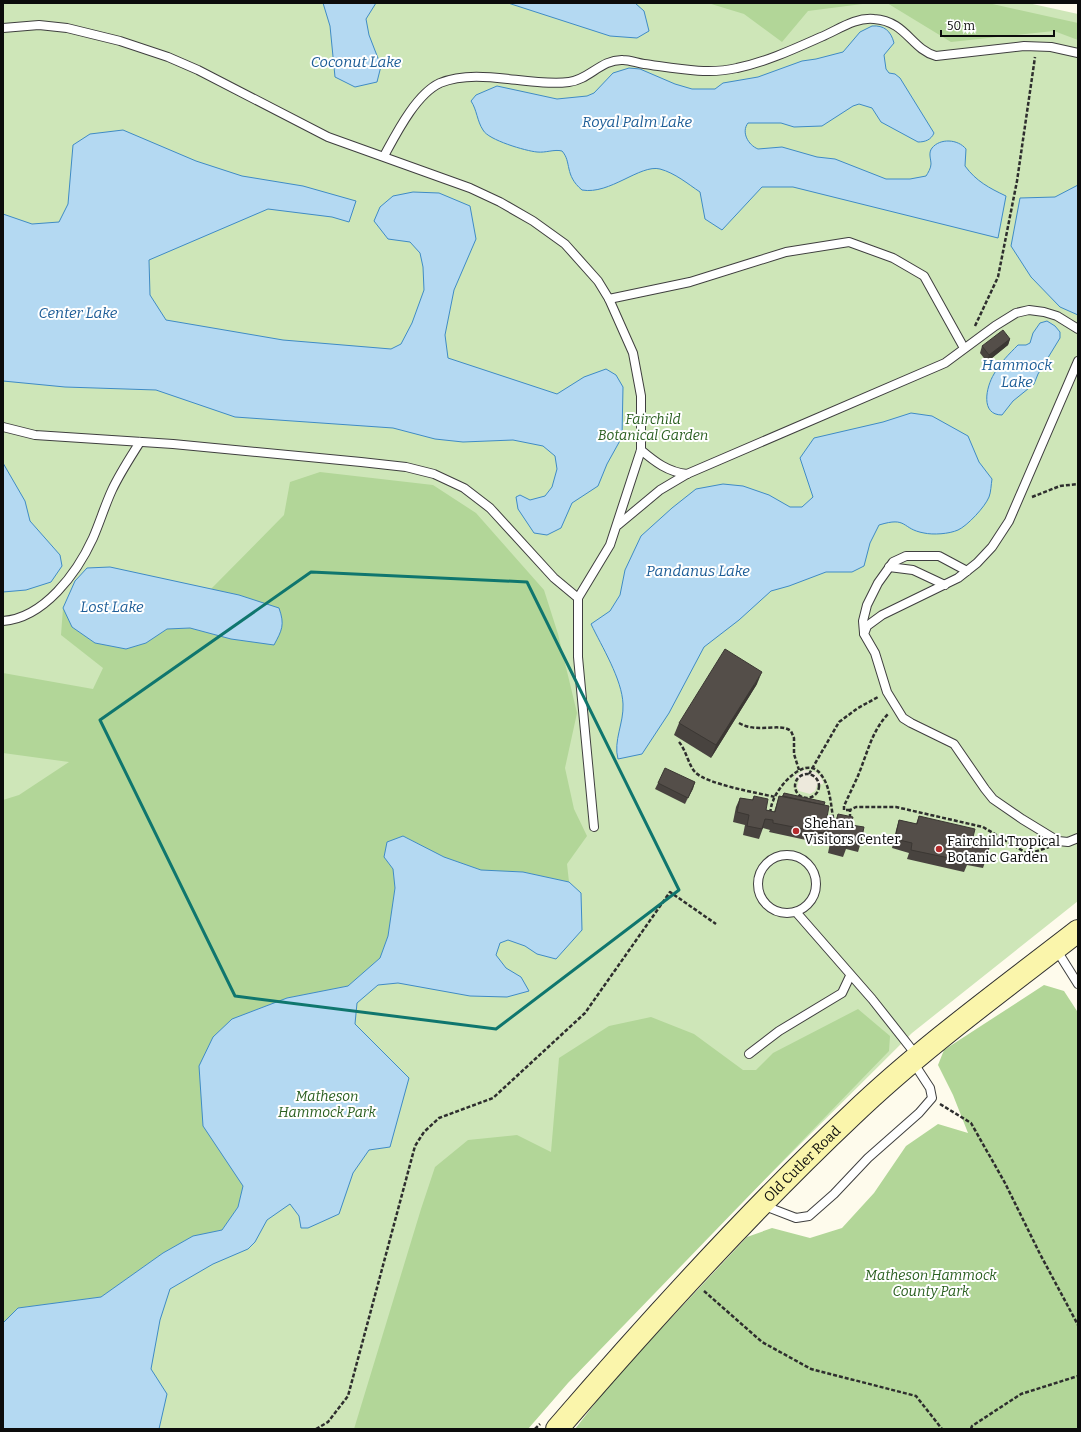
<svg xmlns="http://www.w3.org/2000/svg" width="1081" height="1432" viewBox="0 0 1081 1432" font-family="Bitter,serif">
<style>
.green{fill:#cee6b8}
.forest{fill:#b2d698}
.plaza{fill:#ede9dc}
.water{fill:#b4d9f2;stroke:#3f8bc5}
.lines{fill:none;stroke-linecap:round;stroke-linejoin:round}
.service-casing{stroke:#3f3f3f;stroke-width:10}
.secondary-casing{stroke:#2e2e2e;stroke-width:24}
.path{stroke:#2e2e2e;stroke-width:2.5;stroke-dasharray:4 2;stroke-linecap:butt}
.service{stroke:#fff;stroke-width:8}
.secondary{stroke:#faf5ab;stroke-width:22}
.wall{fill:#48433f}
.shaded-wall{fill:#3b3733}
.building{fill:#544e49;stroke:#3b3733}
.marked{fill:none;stroke:#0f766e;stroke-width:3;stroke-linejoin:round}
.poi-dot{fill:#b42c2d;stroke:#fff;stroke-width:1.5}
.labels{text-anchor:middle;stroke-width:4;stroke-linejoin:round;paint-order:stroke}
.park-label{font-size:14px;font-style:italic;fill:#2b6021;stroke:#fff}
.poi-label{font-size:14px;fill:#0c0c0c;stroke:#fff;text-anchor:start}
.street-label{font-size:14px;fill:#0c0c0c;stroke:#fff}
.water-label{font-size:15px;font-style:italic;fill:#1d5d97;stroke:#fff}
</style>
<rect width="100%" height="100%" fill="#fefbec"/>
<!-- green -->
<path class="green" d="M3,3H1028L1078,14V901L912,1033L514,1429H3Z"/>
<!-- forest -->
<g class="forest">
<path d="M708,3H870L808,11L782,42L744,14Z"/>
<path d="M887,3H988L1078,23V40L1054,31L951,42Z"/>
<path d="M320,472L433,485L476,513L544,590L558,634L577,713L565,768L574,809L587,836L567,864L569,882L523,872L481,870L444,857L403,836L384,857L393,869L395,888L388,936L380,958L348,986L287,998L203,1126L243,1186L238,1207L222,1230L193,1237L163,1253L101,1297L18,1308L3,1323V800L19,795L69,762L3,753V673L93,689L103,668L61,635L63,608L72,627L95,643L126,649L146,643L167,629L190,628L231,639L239,595L211,589L284,515L290,482Z"/>
<path d="M1044,985L1064,991L1077,1011L1078,1429H575L614,1379L747,1237L772,1228L810,1238L842,1228L874,1193L906,1146L938,1124L968,1133L953,1095L938,1065L944,1050Z"/>
<path d="M858,1009L890,1036L889,1051L568,1383L528,1429H354L421,1209L435,1167L468,1140L517,1135L551,1152L559,1058L609,1026L651,1017L694,1034L743,1070H756L773,1053Z"/>
</g>
<!-- plaza -->
<path class="plaza" d="M804,770L815,772L820,776L823,782V784L817,785L815,791L810,794L799,791L797,787L799,780L794,777Z"/>
<!-- water -->
<g class="water">
<path d="M323,3H376L366,19L369,35L381,66L377,82L355,87L335,77L330,26Z"/>
<path d="M508,3H635L644,11L649,31L637,38L610,36Z"/>
<path d="M872,26C884,25 891,31 894,43L884,55L886,69L889,73L895,74L900,78L934,133C931,140 925,142 918,142L881,122L872,108L859,104L853,106L822,126L794,127L781,123H748C741,132 748,145 758,149L782,147L817,157L835,159L886,179H910L926,176C928,173 931,168 931,164C931,159 928,153 932,148C940,138 958,139 966,149L965,166C976,181 989,188 1006,196L998,238L793,187H762L722,230L705,219L700,192C688,184 675,173 660,169C640,164 610,195 582,190C564,175 572,162 562,151C554,149 546,153 537,152C526,151 488,140 483,130C477,121 477,110 471,101L476,95L497,86L557,99L587,96L594,93L613,73L629,68L640,69L675,84L692,89H715L723,83L758,77L802,61L816,59L843,52L860,32Z"/>
<path d="M123,130L196,161L242,176L303,186L356,201L349,222L332,217L268,209L149,260L150,295L166,320L283,340L391,349L401,344L412,323L424,290L423,267L420,253L410,242L388,239L374,221L380,207L393,196L413,192L439,193L470,206L476,239L454,290L445,335L448,358L557,394L584,377L606,369L616,375L623,387L622,437L607,464L598,486L572,503L561,528L547,535L534,533L518,509L516,497L520,495L530,500L545,496L552,487L557,469L555,456L543,446L513,440L463,442L435,439L393,428L235,417L156,390L65,387L3,381V214L32,224L59,222L68,204L73,145L90,134Z"/>
<path d="M1078,185V315L1060,307L1031,277L1011,246L1020,198L1055,197Z"/>
<path d="M1047,321L1055,326L1060,332V338L1038,374L1034,384L1013,401L1002,415C980,415 986,387 994,374C1000,363 1009,354 1018,345H1026L1030,343L1033,333L1040,323Z"/>
<path d="M911,413L932,416L968,436L979,462L992,479C991,485 991,492 989,497C985,507 967,526 958,530C949,534 933,535 924,533C901,529 908,516 879,525L870,543L864,566L852,572H826L789,586L771,591L739,620L704,647L669,713L642,754L618,759C613,741 624,723 623,704C622,679 602,647 591,624L610,611L620,595L625,570L641,536L672,508L696,489L723,484L743,486L769,495L790,507H802L813,497L800,458L814,438L883,422Z"/>
<path d="M3,463L25,501L30,521L60,555L62,566L51,582L26,590L3,592Z"/>
<path d="M110,567L239,595L279,608C285,625 282,630 274,645L231,639L190,628L167,629L146,643L126,649L95,643L72,627L63,608L75,581L87,568Z"/>
<path d="M403,836L444,857L481,870L523,872L569,882L581,893L582,930L556,959L537,954L525,946L508,940L500,943L496,955L506,968L521,977L529,991L507,997L470,996L398,983L378,985L357,1003L355,1024L409,1078L390,1147L369,1150L353,1173L339,1214L308,1228H301L299,1216L290,1204L267,1220L255,1242L248,1249L213,1264L170,1289L160,1320L151,1369L167,1394L159,1429H3V1323L18,1308L101,1297L163,1253L193,1236L222,1230L238,1207L243,1186L203,1126L199,1066L213,1037L232,1019L287,998L348,986L380,958L388,936L395,888L393,869L384,857L387,842Z"/>
</g>
<g class="lines">
<!-- service casing -->
<g class="service-casing">
<g id="service">
<path d="M3,28L39,25L67,28L120,41L168,57L198,70L328,137L470,188L500,202L533,221L565,244L598,281L609,299L633,353L641,396V450L610,545L578,598V657L594,827"/>
<path d="M384,156C396,134 416,94 440,83C478,67 528,87 569,82C589,80 601,59 623,60C630,60 637,63 644,64C674,68 707,75 737,68C766,62 794,49 821,37C838,30 855,17 874,19C906,21 911,49 936,56L1024,46L1051,47L1078,53"/>
<path d="M609,299L690,282L786,252L849,242L893,258L924,276L964,348"/>
<path d="M1078,361L1009,521L992,547L977,563L958,578L882,615L867,626L864,634L875,653L887,692L903,718L911,723L954,744L985,789L993,799L1022,819L1058,841L1068,842L1078,838"/>
<path d="M3,427L35,435L173,444L361,462L406,467L434,474L464,488L490,508L554,578L578,598"/>
<path d="M641,450C655,462 668,472 687,474"/>
<path d="M618,525L660,490L687,474L945,363L995,326L1016,313L1029,310L1044,312L1057,316L1078,329"/>
<path d="M889,567L913,570L945,585"/>
<path d="M3,621C44,618 77,573 93,538C100,522 105,505 112,490C120,473 130,458 140,442"/>
<path d="M864,633L863,621L867,605L878,583L893,562L906,556H939L967,571"/>
<circle cx="787" cy="884" r="29"/>
<path d="M796,912L872,999L917,1056"/>
<path d="M1056,949L1078,984"/>
<path d="M749,1054L779,1031L842,993L850,976"/>
<path d="M762,1205L796,1218L809,1216L834,1194L868,1158L919,1113L932,1098L930,1088L913,1062"/>
</g>
</g>
<!-- secondary casing -->
<g class="secondary-casing">
<g id="secondary">
<path id="s1" d="M557,1429C651,1320 748,1213 853,1114C922,1048 1002,990 1078,931"/>
</g>
</g>
<!-- path -->
<g class="path">
<path d="M975,326L998,277L1017,181L1035,57"/>
<path d="M1032,497L1060,486L1078,484"/>
<path d="M739,723C758,734 779,722 791,731L794,738V754L799,770"/>
<path d="M679,742C686,750 689,766 695,772C706,784 758,793 775,797"/>
<circle cx="807" cy="786" r="12"/>
<path d="M809,774L839,722L858,708L878,697"/>
<path d="M850,810H844V806C848,797 853,787 857,778C867,755 871,732 888,714"/>
<path d="M770,813C771,809 771,805 773,801C778,786 807,752 822,776C831,788 831,809 834,823"/>
<path d="M850,818V810L856,807H896L983,827L1028,854L1049,847"/>
<path d="M940,1104L971,1123L1005,1183L1040,1254L1078,1325"/>
<path d="M704,1291L762,1342L811,1369L916,1396L942,1429"/>
<path d="M316,1429L328,1422L348,1396L415,1146L424,1132L439,1118L493,1098L585,1013L670,892L716,924"/>
<path d="M535,1429L540,1424"/>
<path d="M971,1429L972,1426L1021,1394L1078,1376"/>
</g>
<!-- service -->
<use href="#service" class="service"/>
<!-- secondary -->
<use href="#secondary" class="secondary"/>
</g>
<!-- wall -->
<g class="wall">
<path d="M1010,339L1008,345L987,362L980,353L982,346Z"/>
<path d="M757,684L711,758L674,735L679,723Z"/>
<path d="M695,782L685,804L655,789L658,783Z"/>
<path d="M784,793L824,805L826,823L834,825L838,814L851,825L861,842L858,852L846,849L843,857L828,853L830,843L821,841L820,843L769,832L770,830L763,828L759,839L743,835L745,825L733,822L736,807L740,798L752,800L754,796L766,810L774,812L779,796H782Z"/>
<path d="M919,816L973,837L986,859L983,868L967,865L964,872L907,859L909,853L892,848L896,830L899,820L916,824Z"/>
</g>
<!-- shaded-wall -->
<g class="shaded-wall">
<path d="M1010,339L1008,345L987,362L989,355Z"/>
<path d="M762,672L757,684L711,758L716,745Z"/>
<path d="M695,782L693,789L685,804L688,798Z"/>
</g>
<!-- building -->
<g class="building">
<path d="M1003,330L1010,339L989,355L982,346Z"/>
<path d="M725,649L762,672L716,745L679,723Z"/>
<path d="M665,768L695,782L688,798L658,783Z"/>
<path d="M784,793L825,802L824,805L783,796Z"/>
<path d="M754,796L768,799L766,810L775,812L779,796L829,806L826,823L835,825L838,814L853,817L851,825L864,827L861,842L848,840L847,847L831,844L833,833L824,831V833L773,823V820L765,819L762,829L747,826L749,815L737,812L740,798L753,800Z"/>
<path d="M919,816L975,829L973,837L991,840L986,859L969,855L968,862L911,850L912,843L895,839L899,820L917,824Z"/>
</g>
<!-- marked area -->
<path class="marked" d="M311,572L527,582L679,890L496,1029L235,996L100,720Z"/>
<!-- markers -->
<g class="poi-dot">
<circle cx="796" cy="831" r="4"/>
<circle cx="939" cy="849" r="4"/>
</g>
<g class="labels">
<!-- park labels -->
<g class="park-label">
<text x="653" y="424">Fairchild<tspan x="653" dy="16">Botanical Garden</tspan></text>
<text x="327" y="1101">Matheson<tspan x="327" dy="16">Hammock Park</tspan></text>
<text x="931" y="1280">Matheson Hammock<tspan x="931" dy="16">County Park</tspan></text>
</g>
<!-- poi labels -->
<g class="poi-label">
<text x="804" y="828">Shehan<tspan x="804" dy="16">Visitors Center</tspan></text>
<text x="947" y="846">Fairchild Tropical<tspan x="947" dy="16">Botanic Garden</tspan></text>
</g>
<!-- street labels -->
<g class="street-label">
<text dy="5" stroke="none"><textPath href="#s1" startOffset="361">Old Cutler Road</textPath></text>
</g>
<!-- water labels -->
<g class="water-label">
<text x="356" y="67">Coconut Lake</text>
<text x="637" y="127">Royal Palm Lake</text>
<text x="78" y="318">Center Lake</text>
<text x="1017" y="370">Hammock<tspan x="1017" dy="17">Lake</tspan></text>
<text x="698" y="576">Pandanus Lake</text>
<text x="112" y="612">Lost Lake</text>
</g>
</g>
<!-- border -->
<rect width="1081" height="1432" fill="none" stroke="#0c0c0c" stroke-width="8"/>
<!-- scale -->
<path d="M941 30v6h113v-6" fill="none" stroke="#0c0c0c" stroke-width="2"/>
<text x="947" y="30" font-size="12" fill="#0c0c0c" stroke="#ffffff" stroke-width="3" paint-order="stroke">50 m</text>
</svg>
